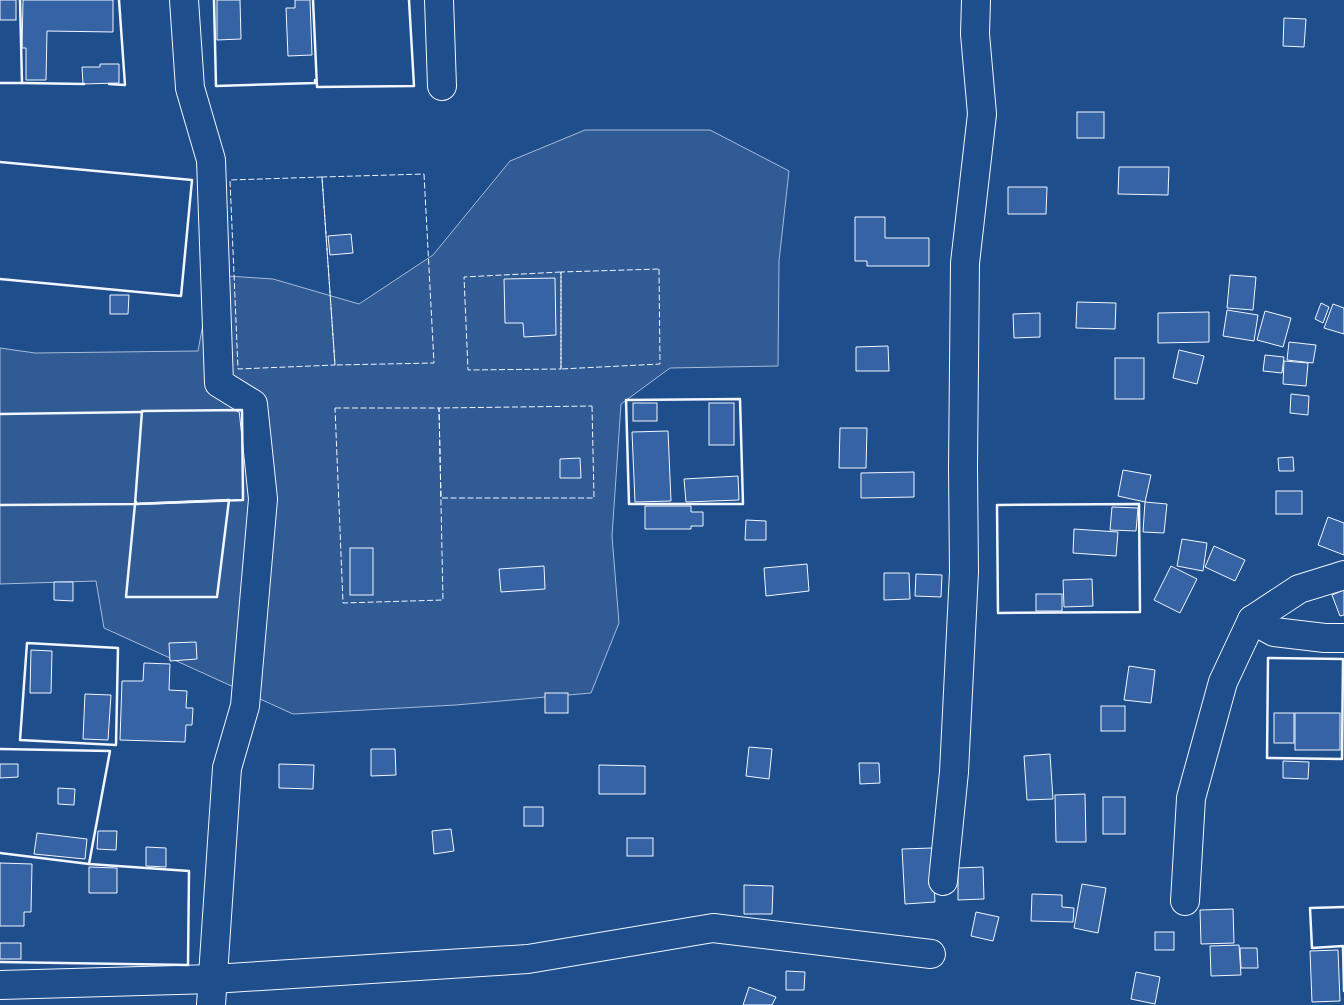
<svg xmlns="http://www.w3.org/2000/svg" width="1344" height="1005" viewBox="0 0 1344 1005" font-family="'Playfair Display',serif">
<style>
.built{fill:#305b95;stroke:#a8bbd7}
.building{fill:#3563a3;stroke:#f2f6ff}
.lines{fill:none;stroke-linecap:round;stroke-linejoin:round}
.street-casing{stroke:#f2f6ff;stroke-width:30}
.street{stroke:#1f4e8c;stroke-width:28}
.fence{stroke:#f2f6ff;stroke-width:1;stroke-dasharray:6 2.5;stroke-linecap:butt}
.wall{stroke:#f2f6ff;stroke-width:2.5}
</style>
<rect width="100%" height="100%" fill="#1f4e8c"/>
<!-- built -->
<path class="built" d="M585,130H710L789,171L779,261L778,366L670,368L621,404L612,536L619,623L591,693L456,705L293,714L104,628L96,581L0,584V348L35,353L198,351L212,275L273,279L359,304L433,255L510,161Z"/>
<!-- building -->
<g class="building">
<rect x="0" y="0" width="16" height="20"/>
<path d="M23,0H113V32L47,31L46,80H26V48H22Z"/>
<path d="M217,0H240L241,39L217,40Z"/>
<path d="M295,0H310L312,55L288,56L286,8H295Z"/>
<path d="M1284,18L1306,19L1304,47L1283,46Z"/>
<path d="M100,64H119V83L83,84L82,67H100Z"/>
<rect x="1077" y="112" width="27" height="26"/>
<path d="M1119,167H1169L1168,195L1118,194Z"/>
<path d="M1008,187H1047L1046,214H1008Z"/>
<path d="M855,217H885V238H929V266H867V261H855Z"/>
<path d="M351,234L353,253L330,255L328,236Z"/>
<path d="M1230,275L1256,277L1253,310L1227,308Z"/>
<path d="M555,278L556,335L524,337L523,323H505L504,279Z"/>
<path d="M110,295H129L128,314H110Z"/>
<path d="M1077,302L1116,303L1115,329L1076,328Z"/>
<path d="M1321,303L1329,307L1323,323L1315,319Z"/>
<path d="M1333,304L1344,308V334L1324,328Z"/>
<path d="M1227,310L1258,315L1254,341L1223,336Z"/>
<path d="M1265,311L1291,318L1283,347L1257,340Z"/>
<path d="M1209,312V342L1158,343V313Z"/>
<path d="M1040,313V337L1014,338L1013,314Z"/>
<path d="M1289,342L1316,345L1313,363L1287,360Z"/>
<path d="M888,346L889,371H856V347Z"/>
<path d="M1179,350L1204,356L1197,384L1173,378Z"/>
<path d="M1265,355L1284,357L1282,373L1263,371Z"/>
<rect x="1115" y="358" width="29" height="41"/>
<path d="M1284,361L1308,363L1306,386L1283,384Z"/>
<path d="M1291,394L1309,396L1308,415L1290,413Z"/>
<rect x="633" y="403" width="24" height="18"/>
<rect x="709" y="403" width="25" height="42"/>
<path d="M840,428H867L866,468H839Z"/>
<path d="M668,431L671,501L635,502L632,432Z"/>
<path d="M1293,457L1294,471H1279L1278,458Z"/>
<path d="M580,458L581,478H560V459Z"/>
<path d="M1123,470L1151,475L1145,502L1118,496Z"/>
<path d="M914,472V497L861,498V473Z"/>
<path d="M738,476L739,500L686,502L684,479Z"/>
<rect x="1276" y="491" width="26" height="23"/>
<path d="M1145,502L1167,504L1164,533L1143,532Z"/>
<path d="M645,506H691V512H703V526H691V529H645Z"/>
<path d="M1112,507L1138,508L1136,531L1110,530Z"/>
<path d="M1328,517L1344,523V555L1318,545Z"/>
<path d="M746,520L766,521V540H745Z"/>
<path d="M1074,529L1118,532L1116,556L1073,553Z"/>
<path d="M1182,539L1207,543L1203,571L1177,566Z"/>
<path d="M1214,546L1245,560L1235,581L1205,567Z"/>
<rect x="350" y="548" width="23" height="47"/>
<path d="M807,564L809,591L766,596L764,568Z"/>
<path d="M544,566L545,589L501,592L499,569Z"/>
<path d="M1171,566L1197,579L1180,613L1154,600Z"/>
<path d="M884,573H909L910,599L884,600Z"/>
<path d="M916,574L942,575L941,597L915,596Z"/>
<path d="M1092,579L1093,606L1064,607L1063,580Z"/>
<path d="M54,582H73V601L54,600Z"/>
<path d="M1344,590V615L1340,616L1332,595Z"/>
<rect x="1036" y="594" width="26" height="17"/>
<path d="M196,642L197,659L170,661L169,643Z"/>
<path d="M31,650L52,651L51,693H30Z"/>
<path d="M144,663L170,664L169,690L187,691L186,708H193L192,725H186L185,742L120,740L122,681H143Z"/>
<path d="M1129,666L1155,670L1151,703L1124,700Z"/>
<rect x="545" y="693" width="23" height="20"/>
<path d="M85,694L111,695L108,740L83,739Z"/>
<rect x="1101" y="706" width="24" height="25"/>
<rect x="1274" y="713" width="20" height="30"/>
<rect x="1295" y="713" width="45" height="37"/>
<path d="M749,747L772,749L769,779L746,776Z"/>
<path d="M371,749H395L396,775L371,776Z"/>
<path d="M1050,754L1053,799L1027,800L1024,756Z"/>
<path d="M1283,761L1309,762L1308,779L1283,778Z"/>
<path d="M859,763H879L880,783L860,784Z"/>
<path d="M0,764H18V777L0,778Z"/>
<path d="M279,764L314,765L313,789L279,788Z"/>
<path d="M599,765L645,766V794H599Z"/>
<path d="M58,788L75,789L74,805L58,804Z"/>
<path d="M1085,794L1086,842H1056L1055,795Z"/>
<rect x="1103" y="797" width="22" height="37"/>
<rect x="524" y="807" width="19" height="19"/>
<path d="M451,829L454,851L434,854L432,831Z"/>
<path d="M98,831H117L116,850L97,849Z"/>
<path d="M37,833L87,839L85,859L34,854Z"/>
<rect x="627" y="838" width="26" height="18"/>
<path d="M146,847L166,848V867L146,866Z"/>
<path d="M932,848L935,902L905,904L902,849Z"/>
<path d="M0,863L32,864L31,912H24V926H0Z"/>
<path d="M89,867L117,868V893H89Z"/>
<path d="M983,867L984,899L958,900V868Z"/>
<path d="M1082,884L1106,888L1098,933L1074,928Z"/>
<path d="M744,885L773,886L772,914H744Z"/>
<path d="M1032,894L1062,895V907L1074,908L1073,922L1031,921Z"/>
<path d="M1233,909L1234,943L1201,944L1200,910Z"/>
<path d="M976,912L999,917L993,941L971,936Z"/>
<rect x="1155" y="932" width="19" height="18"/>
<rect x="0" y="943" width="21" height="16"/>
<path d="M1239,945L1241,975L1211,976L1210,946Z"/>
<path d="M1240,948H1257L1258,968H1241Z"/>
<path d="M1338,950L1340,1001L1312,1002L1310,951Z"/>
<path d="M786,971L805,972L804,990H786Z"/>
<path d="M1136,972L1160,977L1155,1004L1131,999Z"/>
<path d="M749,987L776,997L772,1005H743Z"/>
</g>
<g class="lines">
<!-- street casing -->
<g class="street-casing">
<g id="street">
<path d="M184,0L190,88L211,160L219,383L253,404L263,499L245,706L227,768L211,1005"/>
<path d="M439,0L442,86"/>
<path d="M1252,620L1274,632L1325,638H1344"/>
<path d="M943,881L954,772L964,572L963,467L965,263L982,114L975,34L976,0"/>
<path d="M1185,901L1191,798L1223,682L1252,620L1299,589L1344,575"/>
<path d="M0,985L213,979L528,959L713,928L931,954"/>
</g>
</g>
<!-- street -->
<use href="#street" class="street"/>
<!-- fence -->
<g class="fence">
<path d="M424,174L434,363L335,365L322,177Z"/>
<path d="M322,177L335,365L238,369L230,180Z"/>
<path d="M659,269L660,364L561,369V272Z"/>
<path d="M561,272V369L468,370L464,277Z"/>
<path d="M592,406L594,498H441L439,408Z"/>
<path d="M335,408H439L443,600L343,603Z"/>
</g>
<!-- wall -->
<g class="wall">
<path d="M214,0L216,86L315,83V80"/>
<path d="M313,0L317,87L414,86L409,0"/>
<path d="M0,83H22L20,0"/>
<path d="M22,83L84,84"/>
<path d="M109,84L125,85L119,0"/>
<path d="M0,162L192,180L181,296L0,279"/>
<path d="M740,399L743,504H629L626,400Z"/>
<path d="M242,410L243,500L135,504L142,411Z"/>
<path d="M0,414L142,412"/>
<path d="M229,500L217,597H126L135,504Z"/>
<path d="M1139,504L1140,612L998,613L997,505Z"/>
<path d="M0,505L135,504L136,502"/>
<path d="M27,643L118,648L116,745L20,740Z"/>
<path d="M1268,658L1343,659L1342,759L1267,758Z"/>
<path d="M0,749L110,751L89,864"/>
<path d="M0,853L89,864L189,871L188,965L0,962"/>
<path d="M1344,907L1310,908L1312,948L1343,946L1344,991"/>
</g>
</g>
</svg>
